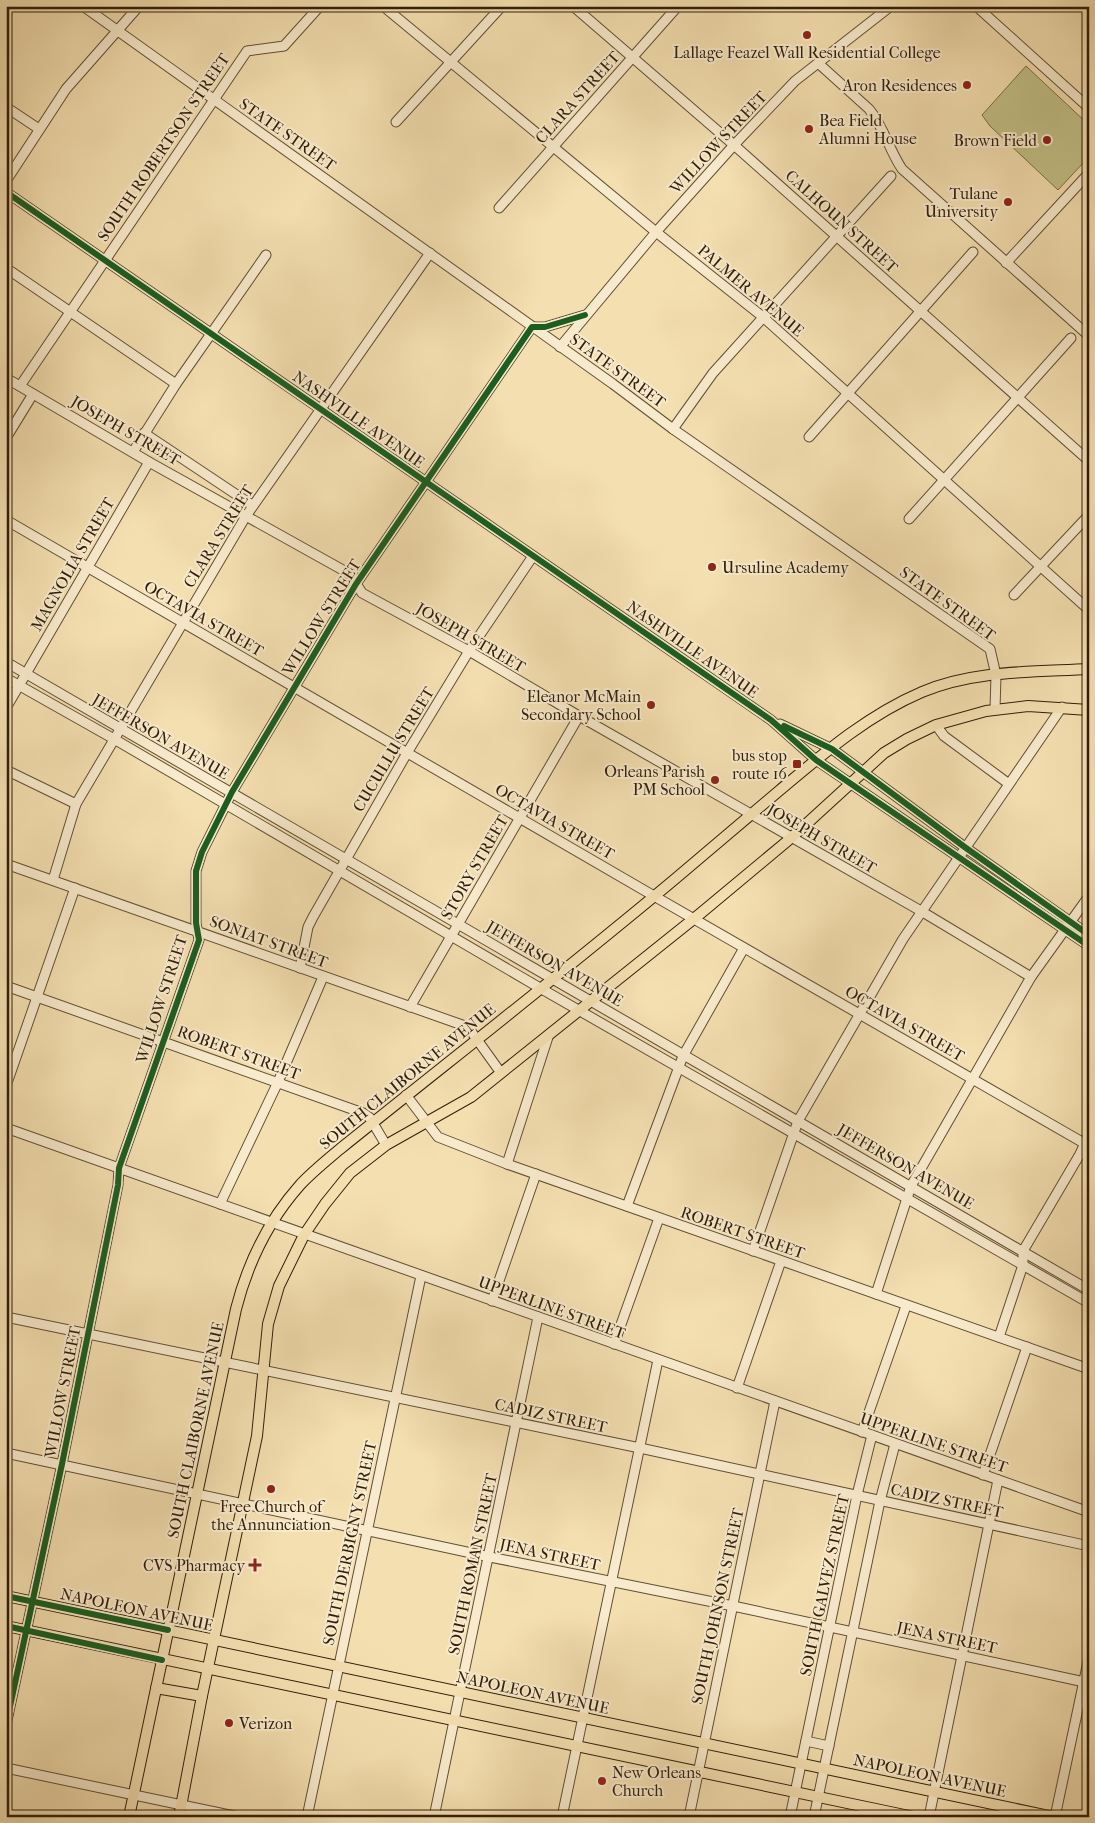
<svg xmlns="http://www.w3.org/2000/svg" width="1095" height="1823" viewBox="0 0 1095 1823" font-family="'IM FELL French Canon',serif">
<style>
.green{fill:#c2c087;stroke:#796f48}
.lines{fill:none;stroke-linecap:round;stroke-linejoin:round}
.minor-casing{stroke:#614e34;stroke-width:11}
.major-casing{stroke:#301e0a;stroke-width:12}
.minor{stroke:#f8eacc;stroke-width:9}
.major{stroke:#f4dfb0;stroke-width:10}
.cycleway-casing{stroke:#f8eacc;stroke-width:9}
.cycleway{stroke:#1b5e20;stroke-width:6}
.poi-dot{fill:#8f2418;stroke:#f8eacc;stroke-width:2}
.labels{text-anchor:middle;stroke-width:4;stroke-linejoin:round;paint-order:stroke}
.poi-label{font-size:16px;fill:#301e0a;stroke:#f8eacc;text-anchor:end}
.street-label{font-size:16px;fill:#301e0a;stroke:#f8eacc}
</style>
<rect width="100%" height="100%" fill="#f4dfb0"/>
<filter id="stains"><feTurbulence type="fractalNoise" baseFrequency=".004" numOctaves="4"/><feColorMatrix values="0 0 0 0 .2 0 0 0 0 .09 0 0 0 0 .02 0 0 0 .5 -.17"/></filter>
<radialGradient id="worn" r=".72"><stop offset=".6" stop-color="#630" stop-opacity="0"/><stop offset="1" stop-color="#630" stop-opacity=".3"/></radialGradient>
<!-- green -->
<path class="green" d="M1026,66L1089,125V154L1085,161L1058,190L990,126L982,115Z"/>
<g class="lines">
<!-- minor casing -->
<g class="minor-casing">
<g id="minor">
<path d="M83,6L613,384L673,429L990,649L996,675L995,709"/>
<path d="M383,6L656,232L763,317L1089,610"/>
<path d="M573,6L734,145L1089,461"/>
<path d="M976,6L1089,108"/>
<path d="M818,63L869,109C884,127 889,150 902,169L1089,336"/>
<path d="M6,107L39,129"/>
<path d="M396,122L502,6"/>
<path d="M6,181L66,89L139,6"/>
<path d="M6,192L771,720L816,760L1089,946"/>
<path d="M499,208L678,6"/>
<path d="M1006,263L1089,173"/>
<path d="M6,268L176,384"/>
<path d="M560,347L656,232L734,145L795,81L891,6"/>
<path d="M6,378L149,462L350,574L362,593L469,651L579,716L921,911L1031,977"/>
<path d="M20,386L247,51L284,46L320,6"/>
<path d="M673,429L713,373L891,176"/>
<path d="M144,433L252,505"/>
<path d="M809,437L973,252"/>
<path d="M6,438L33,394"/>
<path d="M133,452L176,384L266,255"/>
<path d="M909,519L1071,338"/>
<path d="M6,520L654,896L1089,1146"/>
<path d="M1014,595L1089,515"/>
<path d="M6,662L1089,1290"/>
<path d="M6,678L114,739L540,988L1089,1303"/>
<path d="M6,708L149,462"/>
<path d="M780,724L832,749L966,848L1089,935"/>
<path d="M936,725L944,736L1009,784"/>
<path d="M6,770L76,804"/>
<path d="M6,864L468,1027L501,1073"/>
<path d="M53,880L76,804L246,516L430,253"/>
<path d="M300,968L308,927L313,917L407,753L469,651L533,556"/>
<path d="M6,986L363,1113L370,1118L386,1145"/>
<path d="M410,1007L579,716"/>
<path d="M6,1086L75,888"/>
<path d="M406,1095L438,1137L507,1164L1089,1369"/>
<path d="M6,1128L1089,1512"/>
<path d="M507,1164L548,1037"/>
<path d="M220,1204L278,1082L323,977"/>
<path d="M627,1206L683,1056L744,948"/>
<path d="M753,1251L798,1121L903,939L1062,707"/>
<path d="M876,1294L911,1186L1031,977L1089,896"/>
<path d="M492,1301L536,1174"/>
<path d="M6,1317L640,1448L1089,1546"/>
<path d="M999,1337L1023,1265V1251L1080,1154L1089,1134"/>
<path d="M614,1344L659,1218"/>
<path d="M737,1388L781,1261"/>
<path d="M862,1432L906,1306"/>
<path d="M6,1453L490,1557L733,1606L1089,1683"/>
<path d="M983,1475L1027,1347"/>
<path d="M6,1725L62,1464L118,1185L119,1168L199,940L196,923V871L202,852L232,792L356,584L532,327H545L585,315"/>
<path d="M806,1741L829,1746"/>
<path d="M6,1768L239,1817"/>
<path d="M307,1817L421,1276"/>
<path d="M434,1817L538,1317"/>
<path d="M562,1817L658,1360"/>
<path d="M689,1817L775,1401"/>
<path d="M790,1817L857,1495L872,1435"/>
<path d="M814,1817L880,1501L895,1444"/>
<path d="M929,1817L998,1480"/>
<path d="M1055,1817L1089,1657"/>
</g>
</g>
<!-- major casing -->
<g class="major-casing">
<g id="major">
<path d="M6,1596L1054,1817"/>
<path d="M6,1626L914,1817"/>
<path d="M156,1688L202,1696"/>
<path d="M129,1817L236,1309C248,1262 268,1221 300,1185C312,1172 327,1160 340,1149C452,1059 565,971 675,879C710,849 745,820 780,790C824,753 868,715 922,692C974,670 1034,672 1089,669"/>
<path d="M179,1817L202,1696L257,1436L268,1324L279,1286L304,1235L325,1204L350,1173L386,1145L471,1097L701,913L791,838L884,753L907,739L936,725L986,711L1028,706L1089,710"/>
</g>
</g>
<!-- minor -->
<use href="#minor" class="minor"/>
<!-- major -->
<use href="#major" class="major"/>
<!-- cycleway casing -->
<g class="cycleway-casing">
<g id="cycleway">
<path d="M6,192L771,720L816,760L1089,946"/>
<path d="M784,726L832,749L966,848L1089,935"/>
<path d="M6,1596L168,1630"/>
<path d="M6,1626L162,1660"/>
<path d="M6,1725L62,1464L118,1185L119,1168L199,940L196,923V871L202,852L232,792L356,584L532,327H545L585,315"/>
</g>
</g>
<!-- cycleway -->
<use href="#cycleway" class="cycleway"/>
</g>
<!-- markers -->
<g class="poi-dot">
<circle cx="807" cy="35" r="5"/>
<circle cx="967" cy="85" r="5"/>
<circle cx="809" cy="129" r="5"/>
<circle cx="1047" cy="140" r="5"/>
<circle cx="1008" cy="202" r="5"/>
<circle cx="712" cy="567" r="5"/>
<circle cx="651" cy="705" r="5"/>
<rect x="792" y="759" width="10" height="10" rx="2.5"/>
<circle cx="715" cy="780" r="5"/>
<circle cx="271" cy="1489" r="5"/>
<path d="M252.5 1557.5h5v5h5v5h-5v5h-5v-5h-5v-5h5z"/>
<circle cx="229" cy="1723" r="5"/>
<circle cx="602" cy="1781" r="5"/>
</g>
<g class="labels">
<!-- poi labels -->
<g class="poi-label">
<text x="807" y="58" text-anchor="middle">Lallage Feazel Wall Residential College</text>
<text x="957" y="91">Aron Residences</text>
<text x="819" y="126" text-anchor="start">Bea Field<tspan x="819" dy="18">Alumni House</tspan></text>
<text x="1037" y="146">Brown Field</text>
<text x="998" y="199">Tulane<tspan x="998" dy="18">University</tspan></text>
<text x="722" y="573" text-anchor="start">Ursuline Academy</text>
<text x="641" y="702">Eleanor McMain<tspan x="641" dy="18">Secondary School</tspan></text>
<text x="787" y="761">bus stop<tspan x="787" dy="18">route 16</tspan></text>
<text x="705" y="777">Orleans Parish<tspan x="705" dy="18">PM School</tspan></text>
<text x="271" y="1512" text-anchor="middle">Free Church of<tspan x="271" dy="18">the Annunciation</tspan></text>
<text x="245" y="1571">CVS Pharmacy</text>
<text x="239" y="1729" text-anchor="start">Verizon</text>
<text x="612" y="1778" text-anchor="start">New Orleans<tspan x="612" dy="18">Church</tspan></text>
</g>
<!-- street labels -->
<g class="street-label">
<text transform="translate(577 97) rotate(-48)" y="6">CLARA STREET</text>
<text transform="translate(288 134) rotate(35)" y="6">STATE STREET</text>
<text transform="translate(718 142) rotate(-47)" y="6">WILLOW STREET</text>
<text transform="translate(163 147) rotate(-56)" y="6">SOUTH ROBERTSON STREET</text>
<text transform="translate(842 221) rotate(42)" y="6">CALHOUN STREET</text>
<text transform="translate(751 290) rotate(40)" y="6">PALMER AVENUE</text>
<text transform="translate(618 370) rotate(36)" y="6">STATE STREET</text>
<text transform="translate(359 419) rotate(35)" y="6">NASHVILLE AVENUE</text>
<text transform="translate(126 430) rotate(30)" y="6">JOSEPH STREET</text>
<text transform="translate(218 536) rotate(-58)" y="6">CLARA STREET</text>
<text transform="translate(72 564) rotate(-60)" y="6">MAGNOLIA STREET</text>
<text transform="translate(948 603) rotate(36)" y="6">STATE STREET</text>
<text transform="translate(321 617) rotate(-58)" y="6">WILLOW STREET</text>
<text transform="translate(204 618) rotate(30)" y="6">OCTAVIA STREET</text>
<text transform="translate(471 637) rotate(30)" y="6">JOSEPH STREET</text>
<text transform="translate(693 649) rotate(35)" y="6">NASHVILLE AVENUE</text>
<text transform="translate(161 736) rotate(30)" y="6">JEFFERSON AVENUE</text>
<text transform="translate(393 749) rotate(-59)" y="6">CUCULLU STREET</text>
<text transform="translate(555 821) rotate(30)" y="6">OCTAVIA STREET</text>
<text transform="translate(822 838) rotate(30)" y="6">JOSEPH STREET</text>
<text transform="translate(474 867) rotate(-60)" y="6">STORY STREET</text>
<text transform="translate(269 941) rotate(20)" y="6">SONIAT STREET</text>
<text transform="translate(555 963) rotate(30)" y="6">JEFFERSON AVENUE</text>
<text transform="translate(161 999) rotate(-72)" y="6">WILLOW STREET</text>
<text transform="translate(905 1023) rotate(30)" y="6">OCTAVIA STREET</text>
<text transform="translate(239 1052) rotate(20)" y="6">ROBERT STREET</text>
<text transform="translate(407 1076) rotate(-39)" y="6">SOUTH CLAIBORNE AVENUE</text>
<text transform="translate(906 1166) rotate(30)" y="6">JEFFERSON AVENUE</text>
<text transform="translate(743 1232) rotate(19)" y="6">ROBERT STREET</text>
<text transform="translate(552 1307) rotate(20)" y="6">UPPERLINE STREET</text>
<text transform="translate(62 1392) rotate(-79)" y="6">WILLOW STREET</text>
<text transform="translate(551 1415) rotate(12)" y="6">CADIZ STREET</text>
<text transform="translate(195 1430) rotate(-78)" y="6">SOUTH CLAIBORNE AVENUE</text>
<text transform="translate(934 1442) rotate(19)" y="6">UPPERLINE STREET</text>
<text transform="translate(947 1500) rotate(12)" y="6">CADIZ STREET</text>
<text transform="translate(349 1543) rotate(-78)" y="6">SOUTH DERBIGNY STREET</text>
<text transform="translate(550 1554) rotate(12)" y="6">JENA STREET</text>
<text transform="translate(472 1564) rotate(-78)" y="6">SOUTH ROMAN STREET</text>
<text transform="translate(824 1585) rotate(-78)" y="6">SOUTH GALVEZ STREET</text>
<text transform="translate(717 1606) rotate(-78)" y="6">SOUTH JOHNSON STREET</text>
<text transform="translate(137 1609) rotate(12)" y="6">NAPOLEON AVENUE</text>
<text transform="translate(947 1637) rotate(12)" y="6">JENA STREET</text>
<text transform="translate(533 1692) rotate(12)" y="6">NAPOLEON AVENUE</text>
<text transform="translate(930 1775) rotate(12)" y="6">NAPOLEON AVENUE</text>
</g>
</g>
<!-- margin -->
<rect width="1095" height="1823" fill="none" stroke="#f4dfb0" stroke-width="25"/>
<rect x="8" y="8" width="1080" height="1808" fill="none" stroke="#301e0a" stroke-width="2.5"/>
<rect x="12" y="12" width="1070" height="1798" fill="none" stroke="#301e0a"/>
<rect width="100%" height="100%" filter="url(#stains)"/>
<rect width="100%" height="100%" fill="url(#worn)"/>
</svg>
